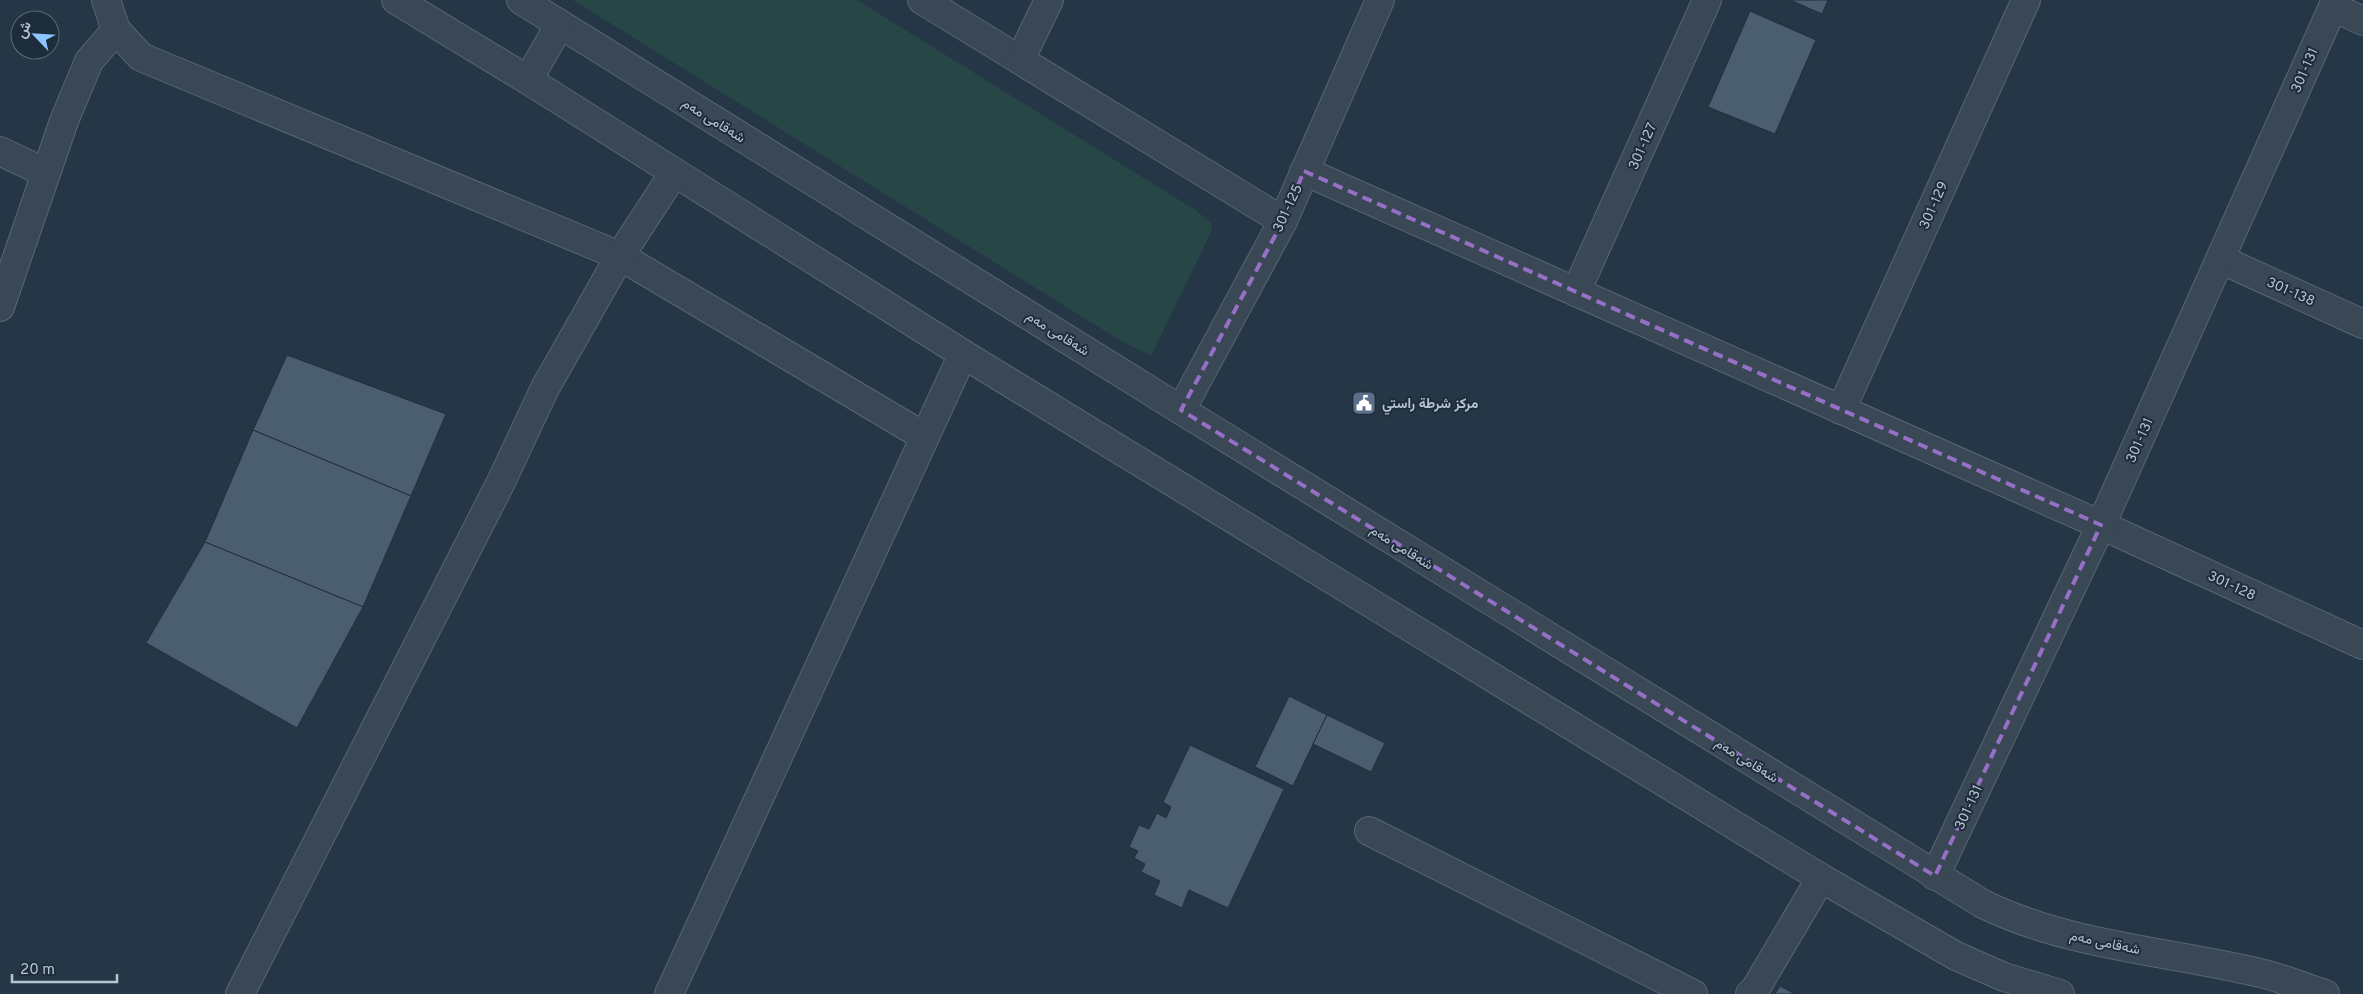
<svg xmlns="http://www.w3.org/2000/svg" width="2363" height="994" viewBox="0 0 2363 994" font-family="Overpass,Vazirmatn,sans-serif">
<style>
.green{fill:#274747}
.building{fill:#4b5e70;stroke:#202f3d}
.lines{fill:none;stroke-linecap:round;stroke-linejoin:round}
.minor-casing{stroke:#586673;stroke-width:30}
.minor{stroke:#3a4856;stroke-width:28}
.marked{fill:none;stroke:#9670c6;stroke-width:4;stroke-dasharray:10 6;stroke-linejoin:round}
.labels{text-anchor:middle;stroke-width:4;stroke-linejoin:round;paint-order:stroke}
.street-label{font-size:14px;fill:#b8c3cf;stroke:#1e2d3b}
.poi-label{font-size:14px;font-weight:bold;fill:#b8c3cf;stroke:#1e2d3b;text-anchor:start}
</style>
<rect width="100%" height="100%" fill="#253747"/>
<!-- green -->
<path class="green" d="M573,0H857L1197,211L1212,224L1211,232L1151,356L1121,341Z"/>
<!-- building -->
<g class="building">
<path d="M1790,0H1828L1822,14Z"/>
<path d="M1750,11L1816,40L1775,134L1708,107Z"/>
<path d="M287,355L446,414L411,496L253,430Z"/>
<path d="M253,430L411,496L363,607L205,542Z"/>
<path d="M205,542L363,607L297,728L146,643Z"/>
<path d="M1289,696L1327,715L1293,786L1255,767Z"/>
<path d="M1327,715L1385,743L1371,772L1313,744Z"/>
<path d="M1190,745L1284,789L1228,908L1189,890L1182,908L1154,895L1160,881L1141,872L1145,864L1134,858L1138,851L1129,847L1139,825L1149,829L1157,813L1166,818L1171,807L1163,802Z"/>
<path d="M1780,986L1795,994H1775Z"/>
</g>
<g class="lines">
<!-- minor casing -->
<g class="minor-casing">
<g id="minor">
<path d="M106,0L116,30L141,57L620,256L925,437"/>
<path d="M396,0L528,80L963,354L1821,878L1956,956L2004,977L2060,994"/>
<path d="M521,0L1181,410L1983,904C2069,946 2168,951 2260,973C2282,978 2303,987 2325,994"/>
<path d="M922,0L1283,221"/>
<path d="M2333,7L2363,21"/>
<path d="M1020,60L1049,0"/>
<path d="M528,80L560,24"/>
<path d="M0,151L46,173"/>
<path d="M1304,171L2101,525L2363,645"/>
<path d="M2220,259L2363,324"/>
<path d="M1576,292L1707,0"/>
<path d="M0,307L64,121L89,61L116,30"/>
<path d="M1181,410L1283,221L1380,0"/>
<path d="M1841,410L2026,0"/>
<path d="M1369,831L1693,994"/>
<path d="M1935,876L2101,525L2336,0"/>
<path d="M240,994L501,482L545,388L620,256L674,173"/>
<path d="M669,994L963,354"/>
<path d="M1750,994L1756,988L1821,878"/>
</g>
</g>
<!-- minor -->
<use href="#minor" class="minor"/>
</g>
<!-- marked area -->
<path class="marked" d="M1304,171L2101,525L1935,876L1181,410L1283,221Z"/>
<!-- icons -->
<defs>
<g id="civic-square" transform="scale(1.25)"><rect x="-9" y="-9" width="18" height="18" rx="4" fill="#5c6f8a" stroke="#1e2d3b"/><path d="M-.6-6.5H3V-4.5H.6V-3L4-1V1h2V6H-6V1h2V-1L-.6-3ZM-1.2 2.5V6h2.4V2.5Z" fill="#fff"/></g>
</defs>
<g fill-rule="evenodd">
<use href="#civic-square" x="1364" y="403"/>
</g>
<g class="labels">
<!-- street labels -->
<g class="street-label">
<text transform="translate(2304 70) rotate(-66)" y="5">301-131</text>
<text transform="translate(714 120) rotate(32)" y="5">شەقامی مەم</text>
<text transform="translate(1642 146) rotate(-66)" y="5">301-127</text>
<text transform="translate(1933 205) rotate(-66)" y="5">301-129</text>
<text transform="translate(1287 208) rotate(-65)" y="5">301-125</text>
<text transform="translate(2291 291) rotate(24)" y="5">301-138</text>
<text transform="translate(1058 333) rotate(32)" y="5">شەقامی مەم</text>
<text transform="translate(2139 440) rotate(-66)" y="5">301-131</text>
<text transform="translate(1402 547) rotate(32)" y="5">شەقامی مەم</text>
<text transform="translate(2232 585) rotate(25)" y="5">301-128</text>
<text transform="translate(1747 760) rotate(32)" y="5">شەقامی مەم</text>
<text transform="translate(1968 807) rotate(-65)" y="5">301-131</text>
<text transform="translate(2105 942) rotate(12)" y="5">شەقامی مەم</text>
</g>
<!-- poi labels -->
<g class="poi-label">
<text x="1382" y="408">مركز شرطة راستي</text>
</g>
</g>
<!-- north arrow -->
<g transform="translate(35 35) rotate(295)"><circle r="24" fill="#1e2d3b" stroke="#5c6976"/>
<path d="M0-4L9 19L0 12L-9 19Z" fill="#8cc5ff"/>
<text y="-8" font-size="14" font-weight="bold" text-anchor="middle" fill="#b8c3cf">ش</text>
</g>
<!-- scale -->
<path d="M12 974v8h105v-8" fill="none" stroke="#b8c3cf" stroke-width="2.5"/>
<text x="20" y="974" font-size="15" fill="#b8c3cf" stroke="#1e2d3b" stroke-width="4" paint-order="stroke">20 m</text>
</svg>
